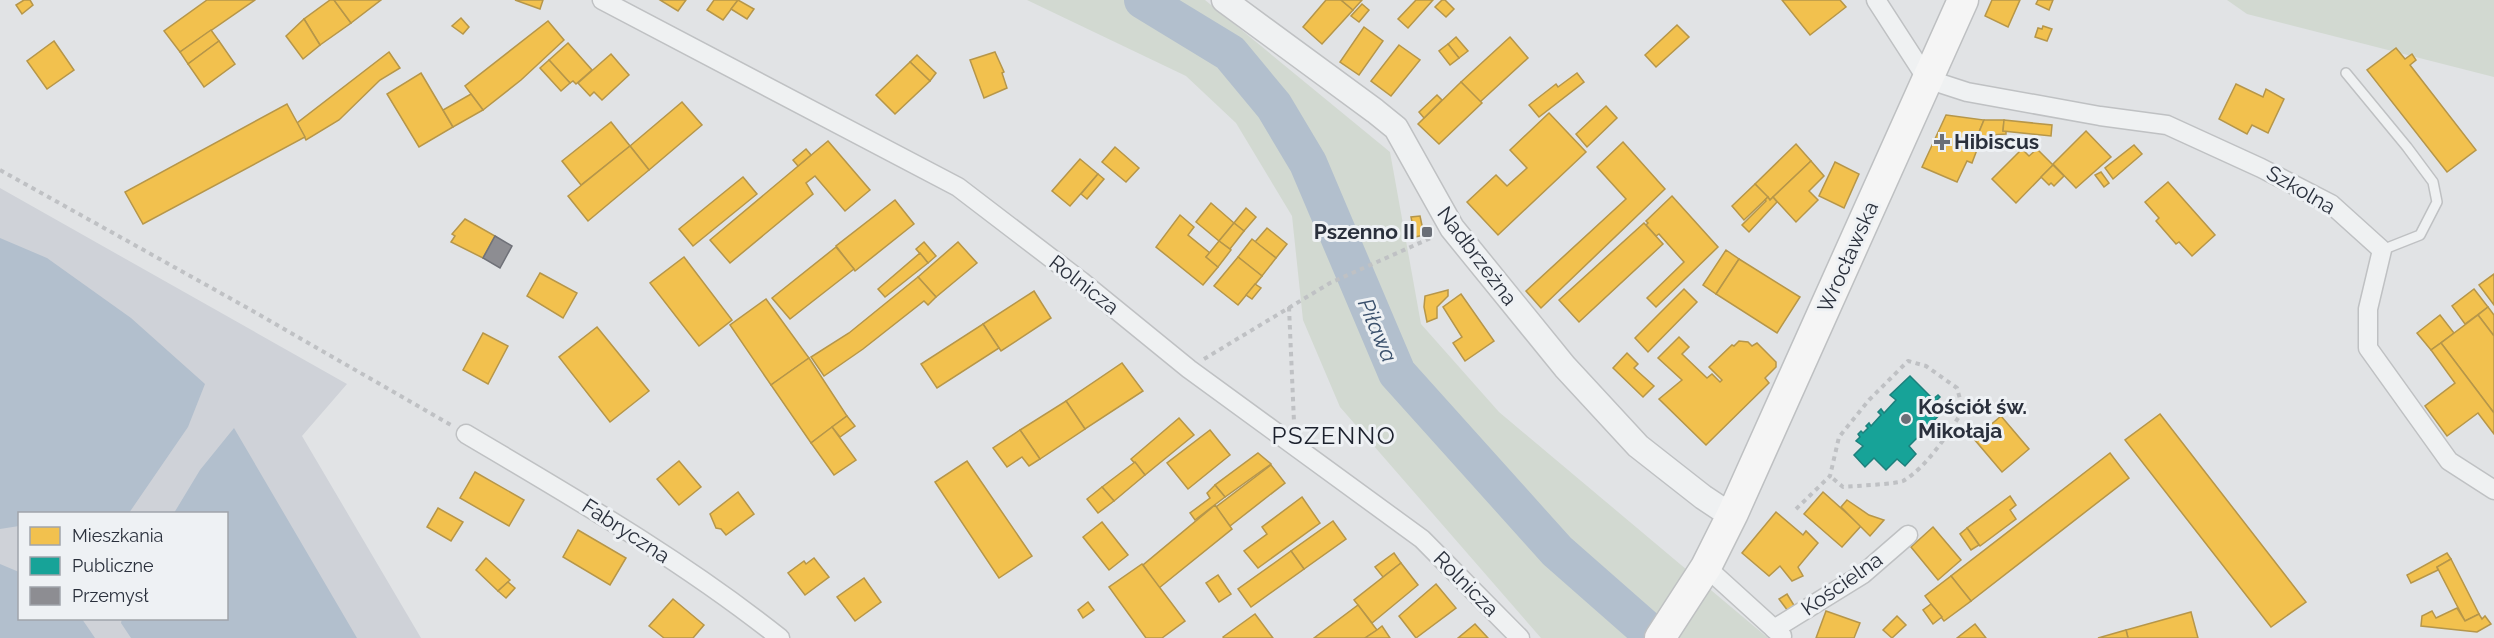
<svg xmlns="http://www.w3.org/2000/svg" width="2494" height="638" viewBox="0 0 2494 638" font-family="Raleway,sans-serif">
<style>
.built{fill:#cfd2d8;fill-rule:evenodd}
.green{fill:#d2d9d1}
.water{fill:#b2bfcd}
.homes{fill:#f2c14e;stroke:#b69649;stroke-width:1.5}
.public{fill:#17a398;stroke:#1d807c;stroke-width:1.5}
.industry{fill:#8d8d92;stroke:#6f7178;stroke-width:1.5}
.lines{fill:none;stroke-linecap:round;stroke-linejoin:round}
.river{stroke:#b2bfcd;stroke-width:38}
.service-casing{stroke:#bfc1c3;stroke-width:12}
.minor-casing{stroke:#bfc1c3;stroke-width:21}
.tertiary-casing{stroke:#bfc1c3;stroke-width:27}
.primary-casing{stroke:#bec0c2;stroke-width:33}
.path{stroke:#bfc1c4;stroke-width:4;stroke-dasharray:4.5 4.5;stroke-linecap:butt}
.service{stroke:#eff1f2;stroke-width:9}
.minor{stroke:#eff1f2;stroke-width:18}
.tertiary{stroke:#eff1f2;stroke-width:24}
.primary{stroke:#f5f5f5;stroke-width:30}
.poi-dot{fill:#6a6f77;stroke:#eef1f4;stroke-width:2}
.labels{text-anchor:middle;stroke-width:6;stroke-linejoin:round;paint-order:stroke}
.poi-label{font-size:21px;font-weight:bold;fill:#2a303c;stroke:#eef1f4;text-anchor:start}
.street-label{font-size:21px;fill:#2a303c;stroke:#eef1f4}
.water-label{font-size:22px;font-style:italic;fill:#394f6b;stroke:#eef1f4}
.quarter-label{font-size:24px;letter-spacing:1.5px;fill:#1c212d;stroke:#eef1f4}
</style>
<rect width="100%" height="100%" fill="#e1e3e5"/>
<!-- built -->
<path class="built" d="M0,188L347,384L302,436L421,638H0ZM20,514H226V618H20Z"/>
<!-- green -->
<g class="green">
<path d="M1027,0H1205L1390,152L1421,324L1499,412L1768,638H1541L1340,407L1303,320L1292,216L1236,123L1186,76Z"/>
<path d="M2227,0H2494V77L2247,14Z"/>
</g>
<!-- water -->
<g class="water">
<path d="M0,238L47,258L131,318L205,384L188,427L129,513L20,514L19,526L0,529Z"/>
<path d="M234,428L357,638H131L121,623L122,618H226V514L174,513L200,470Z"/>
<path d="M0,564L19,572L20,618L82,619L95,638H0Z"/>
</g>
<!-- homes -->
<g class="homes">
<path d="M24,0H30L33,5L22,14L16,5Z"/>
<path d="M207,0H255L180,52L164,31Z"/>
<path d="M330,0H334L351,23L320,45L304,19Z"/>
<path d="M334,0H381L351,23Z"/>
<path d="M515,0H543L540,9Z"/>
<path d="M660,0H686L678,11Z"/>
<path d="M714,0H738L723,20L707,10Z"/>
<path d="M738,0L754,9L747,19L731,9Z"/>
<path d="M1326,0H1341L1353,10L1322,44L1303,27Z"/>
<path d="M1341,0H1362L1353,10Z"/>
<path d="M1416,0H1433L1408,28L1398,19Z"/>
<path d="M1442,0H1445L1454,9L1446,17L1435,7Z"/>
<path d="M1782,0H1840L1846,7L1810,35Z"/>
<path d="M1992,0H2020L2008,27L1985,16Z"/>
<path d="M2038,0H2053L2049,10L2036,4Z"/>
<path d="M1362,4L1369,10L1359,22L1351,16Z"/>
<path d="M461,18L469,27L463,34L452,26Z"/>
<path d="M304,19L320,45L303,59L286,36Z"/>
<path d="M548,21L564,40L521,80L483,110L465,86Z"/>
<path d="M1677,25L1689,37L1656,67L1645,55Z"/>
<path d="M2043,26L2052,29L2047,41L2035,37L2038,28L2042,29Z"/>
<path d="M1364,27L1383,41L1359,75L1340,62Z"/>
<path d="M211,30L219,41L188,64L180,52Z"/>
<path d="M1456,37L1468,51L1459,58L1448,44Z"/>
<path d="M1510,37L1528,58L1480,102L1461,82Z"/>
<path d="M54,41L74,70L47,89L27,61Z"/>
<path d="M219,41L235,64L204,87L188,64Z"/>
<path d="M568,43L592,70L576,84L573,81L570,83L549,60Z"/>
<path d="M1448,44L1459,58L1450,65L1439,51Z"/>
<path d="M1399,45L1420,60L1391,96L1371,81Z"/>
<path d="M2396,48L2405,59L2412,54L2416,60L2410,65L2476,150L2447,172L2367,70Z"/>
<path d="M389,52L400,68L380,80L339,120L306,140L297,123Z"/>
<path d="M995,52L1004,72L1002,73L1007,88L984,98L970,60Z"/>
<path d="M611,54L629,75L602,100L594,92L590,96L578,83Z"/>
<path d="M917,55L936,73L930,81L910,62Z"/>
<path d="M549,60L570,83L561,91L540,68Z"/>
<path d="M910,62L930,81L895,114L876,95Z"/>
<path d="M421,73L453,127L419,147L387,94Z"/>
<path d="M1577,73L1584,82L1539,117L1529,105L1556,84L1558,87Z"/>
<path d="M1461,82L1482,103L1439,144L1418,124Z"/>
<path d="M2236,84L2263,97L2266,89L2284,99L2268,133L2252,125L2247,134L2219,119Z"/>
<path d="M471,94L483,110L453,127L443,110Z"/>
<path d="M1437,95L1442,100L1424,118L1419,112Z"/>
<path d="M682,102L702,125L649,170L630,146Z"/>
<path d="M287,104L305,137L143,224L125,192Z"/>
<path d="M1606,106L1617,118L1587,147L1576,134Z"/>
<path d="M1549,113L1586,152L1498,235L1467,202L1496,175L1507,186L1527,168L1510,150Z"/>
<path d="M1946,115L1984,120L1977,137L1981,139L1972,163L1967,161L1957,182L1922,167Z"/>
<path d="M1984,120H2004L2003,131H2006V134L1992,135L1988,143L1980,141L1977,137Z"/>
<path d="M2004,120L2052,125L2051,136L2003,131Z"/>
<path d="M611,122L630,146L581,185L562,161Z"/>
<path d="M2086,131L2111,157L2076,188L2053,164Z"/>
<path d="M828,141L870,190L845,211L815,176L806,183L813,194L730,263L710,240Z"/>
<path d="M1623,142L1665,189L1541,308L1526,291L1626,199L1597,167Z"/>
<path d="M1796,144L1811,161L1770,200L1755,184Z"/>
<path d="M2134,145L2142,154L2113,179L2105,168Z"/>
<path d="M630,146L649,170L588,221L568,196Z"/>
<path d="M1115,147L1139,168L1126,182L1102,162Z"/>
<path d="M806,149L811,155L798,166L793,160Z"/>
<path d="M2022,149L2029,156L2037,149L2053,165L2016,203L1992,179Z"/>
<path d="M1080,159L1098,174L1070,206L1052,191Z"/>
<path d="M1811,161L1824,176L1809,191L1818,200L1796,222L1773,197Z"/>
<path d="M1835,162L1859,174L1844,208L1819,196Z"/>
<path d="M2053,165L2064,176L2054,186L2051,183L2049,185L2041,177Z"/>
<path d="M2101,172L2109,183L2104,187L2095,175Z"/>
<path d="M1098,174L1104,179L1087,199L1081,194Z"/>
<path d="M743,177L757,194L693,246L679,229Z"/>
<path d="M2168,182L2215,235L2192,256L2179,242L2176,244L2156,221L2159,218L2145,202Z"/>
<path d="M1755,184L1768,197L1744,220L1732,206Z"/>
<path d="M1672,196L1718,247L1656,307L1647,298L1684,262L1659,234L1656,236L1646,225L1648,223L1646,221Z"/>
<path d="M1768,197L1770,200L1773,197L1777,202L1749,232L1742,225L1766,201L1765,200Z"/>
<path d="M895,200L914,224L855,271L836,246Z"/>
<path d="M1211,203L1234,223L1219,241L1196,222Z"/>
<path d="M1246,208L1256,217L1244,231L1234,223Z"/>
<path d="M1180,215L1194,227L1188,235L1210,253L1206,257L1218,267L1203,285L1156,247Z"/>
<path d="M1420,216L1424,235L1415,237L1411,217Z"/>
<path d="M465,219L495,236L483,258L451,242L455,236L452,234Z"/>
<path d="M1234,223L1244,231L1230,249L1219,241Z"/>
<path d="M1644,223L1663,244L1579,322L1559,300Z"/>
<path d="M1267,228L1287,244L1276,258L1255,242Z"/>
<path d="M1252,239L1276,258L1262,276L1238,257Z"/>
<path d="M1219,241L1231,250L1218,267L1206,257Z"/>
<path d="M924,242L936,256L928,263L916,249Z"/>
<path d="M958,242L977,263L936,297L918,277Z"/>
<path d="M836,247L854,269L790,319L772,298Z"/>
<path d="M1726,250L1739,259L1716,294L1703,285Z"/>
<path d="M920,253L928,263L885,297L878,289Z"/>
<path d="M684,257L732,320L699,346L650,283Z"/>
<path d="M1238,257L1262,276L1238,305L1214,286Z"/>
<path d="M1739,259L1800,297L1777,333L1716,294Z"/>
<path d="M540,273L577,293L563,318L527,296Z"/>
<path d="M2494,274V305L2479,285Z"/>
<path d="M918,277L936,297L928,305L924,301L863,349L824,376L811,357L849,333Z"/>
<path d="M1255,284L1261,288L1252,299L1246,295Z"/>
<path d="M1684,289L1697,302L1648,352L1635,338Z"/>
<path d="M2474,289L2488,307L2465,324L2452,306Z"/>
<path d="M1448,290V296L1437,307V318L1427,322L1424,307L1425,296Z"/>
<path d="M1034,291L1051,318L1001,351L983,324Z"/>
<path d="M1461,294L1494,341L1465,361L1453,343L1462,337L1443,307Z"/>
<path d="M766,299L809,358L771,385L730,325Z"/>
<path d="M2488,307L2494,315V336L2478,315Z"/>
<path d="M2440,315L2454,333L2431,350L2417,333Z"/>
<path d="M2478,315L2494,336V413L2441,343Z"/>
<path d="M983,324L999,348L937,388L921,364Z"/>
<path d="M597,327L649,391L610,422L559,357Z"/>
<path d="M483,333L508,346L488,384L463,370Z"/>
<path d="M1679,337L1689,347L1682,354L1707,378L1712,374L1720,382L1722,380L1709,367L1732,345L1734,346L1739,341L1748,342L1752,346L1757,343L1776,362V367L1765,378L1769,383L1706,445L1659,399L1682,380L1658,358Z"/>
<path d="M2441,343L2494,413V434L2478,413L2447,436L2425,406L2455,383L2431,350Z"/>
<path d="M1627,353L1638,364L1634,368L1654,386L1643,397L1613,368Z"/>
<path d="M809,358L847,416L811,443L771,385Z"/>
<path d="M1122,363L1143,391L1085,429L1066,401Z"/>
<path d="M1066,401L1085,429L1040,459L1020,430Z"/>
<path d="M2160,414L2306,602L2271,627L2125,440Z"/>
<path d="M847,416L855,426L840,437L832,427Z"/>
<path d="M2001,416L2029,449L2002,472L1974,439Z"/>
<path d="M1179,418L1194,435L1145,475L1131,459Z"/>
<path d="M832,427L856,460L834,475L811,443Z"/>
<path d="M1020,430L1040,459L1029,466L1022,457L1007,467L993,448Z"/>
<path d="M1210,430L1230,455L1188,489L1167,463Z"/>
<path d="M1258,453L1271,464L1225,497L1215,485Z"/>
<path d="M2110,453L2129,478L1971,601L1951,576Z"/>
<path d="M679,461L701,487L679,505L657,479Z"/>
<path d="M967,461L1032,556L999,578L935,482Z"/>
<path d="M1135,462L1145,475L1114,501L1102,487Z"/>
<path d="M1271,465L1285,483L1230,526L1216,507Z"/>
<path d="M475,472L524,500L509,526L460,498Z"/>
<path d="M1215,485L1225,497L1195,520L1190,513L1210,498L1207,493Z"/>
<path d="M1102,487L1114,501L1098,513L1087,499Z"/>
<path d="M738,492L754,514L726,535L721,529L716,528L710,514Z"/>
<path d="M1823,492L1861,526L1842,547L1804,514Z"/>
<path d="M2010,496L2016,505L2010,510L2016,519L1980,546L1967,528Z"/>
<path d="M1302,497L1320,523L1258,568L1244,551L1267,534L1262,527Z"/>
<path d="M1847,500L1869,515L1884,520L1870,536L1841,507Z"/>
<path d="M1215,505L1232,529L1159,588L1143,565Z"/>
<path d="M438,508L463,522L451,541L427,527Z"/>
<path d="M1776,512L1803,535L1806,531L1818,543L1798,567L1803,576L1792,581L1780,566L1769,576L1742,553Z"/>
<path d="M1333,521L1346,539L1304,569L1291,551Z"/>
<path d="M1102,522L1128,555L1109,570L1083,537Z"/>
<path d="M1933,527L1961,560L1938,580L1911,547Z"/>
<path d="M1967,528L1979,545L1971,550L1960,534Z"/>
<path d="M578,530L626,558L610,585L563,557Z"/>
<path d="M1291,551L1304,569L1251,607L1238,589Z"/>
<path d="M1394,553L1401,563L1383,577L1375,567Z"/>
<path d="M2447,553L2451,559L2437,567L2438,570L2411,583L2407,575Z"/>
<path d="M486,558L510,580L498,591L476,570Z"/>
<path d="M814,558L829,577L805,595L788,573L804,561L806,564Z"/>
<path d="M2451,559L2479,614L2465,621L2437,567Z"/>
<path d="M1401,563L1418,585L1372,623L1354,600Z"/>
<path d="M1142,564L1185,621L1162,638H1146L1109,587Z"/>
<path d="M1218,575L1231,594L1219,602L1206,583Z"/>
<path d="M1951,576L1971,601L1944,621L1925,596Z"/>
<path d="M864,578L881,602L855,621L837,597Z"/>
<path d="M508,582L515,588L506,598L498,591Z"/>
<path d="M1436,584L1456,608L1416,638L1399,616Z"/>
<path d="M1787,594L1795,607L1788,611L1779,599Z"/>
<path d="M673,599L704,625L693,638H664L649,626Z"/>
<path d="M1088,602L1094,610L1083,618L1078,610Z"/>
<path d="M1931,604L1942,617L1933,624L1923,610Z"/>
<path d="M1358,605L1377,630L1365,638H1314Z"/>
<path d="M2457,608L2465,621L2479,614L2482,619L2485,616L2491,624L2477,632L2421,626L2422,616L2432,611L2436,618Z"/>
<path d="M1826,611L1860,623L1854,638H1816Z"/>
<path d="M2191,612L2198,638H2128L2126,630Z"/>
<path d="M1255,614L1273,638H1224L1223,637Z"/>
<path d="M1897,616L1906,625L1892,638L1883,630Z"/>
<path d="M1475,624L1488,638H1458Z"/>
<path d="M1975,624L1986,638H1957Z"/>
<path d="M1382,626L1390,638H1365L1377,630Z"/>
<path d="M2126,630L2128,638H2098Z"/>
</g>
<!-- public -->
<path class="public" d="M1910,376L1933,399L1938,395L1940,397L1936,401L1944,410L1926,429L1929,431L1927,433L1924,431L1909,446L1916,454L1905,466L1897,459L1886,470L1874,458L1865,467L1854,455L1863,446L1856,441L1860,437L1858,434L1861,431L1863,433L1868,428L1866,426L1869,423L1871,426L1881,415L1878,412L1881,409L1884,413L1896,400L1890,395Z"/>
<!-- industry -->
<path class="industry" d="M495,236L512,246L500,268L483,258Z"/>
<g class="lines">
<!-- river -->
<path class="river" d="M1143,0L1230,53L1274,106L1308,163L1397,373L1557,551L1656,638"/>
<!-- service casing -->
<g class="service-casing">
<path id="service" d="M2346,73L2407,147L2433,182L2437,202L2420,235L2382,250"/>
</g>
<!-- minor casing -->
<g class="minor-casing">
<g id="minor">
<path d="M602,0L958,187L1081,281L1189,369L1422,539L1520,638"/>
<path d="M1876,0L1927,79L1967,92L2100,116L2167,125L2261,168L2331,204L2382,250L2368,309V348L2449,461L2494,490"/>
<path d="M466,434C574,498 682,560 780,638"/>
<path d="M1706,567L1782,636"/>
<path d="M1774,629L1863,574L1908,535"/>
</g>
</g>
<!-- tertiary casing -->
<g class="tertiary-casing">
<path id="tertiary" d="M1224,0L1375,111L1396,128L1452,228L1565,367L1638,446L1703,497L1718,507L1733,513"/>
</g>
<!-- primary casing -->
<g class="primary-casing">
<path id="primary" d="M1660,638L1706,567L1733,513L1963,0"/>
</g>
<!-- path -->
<g class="path">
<path d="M0,170L244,306L451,425"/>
<path d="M1289,307L1294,422"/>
<path d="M1204,359L1330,283L1433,237"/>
<path d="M1796,509L1830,476L1839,437L1869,400L1908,361L1926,366L1957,388L1963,410C1949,433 1926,468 1903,481C1896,484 1854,486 1843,487L1830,476"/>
</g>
<!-- service -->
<use href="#service" class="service"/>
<!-- minor -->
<use href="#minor" class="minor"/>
<!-- tertiary -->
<use href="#tertiary" class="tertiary"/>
<!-- primary -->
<use href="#primary" class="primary"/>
</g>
<!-- markers -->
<g class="poi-dot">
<path d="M1939 133h6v6h6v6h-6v6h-6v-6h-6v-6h6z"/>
<rect x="1421" y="226" width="12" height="12" rx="3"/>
<circle cx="1906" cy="419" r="6"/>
</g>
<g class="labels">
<!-- poi labels -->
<g class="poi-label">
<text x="1954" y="149">Hibiscus</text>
<text x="1415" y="239" text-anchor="end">Pszenno II</text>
<text x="1918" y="414">Kościół św.<tspan x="1918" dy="24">Mikołaja</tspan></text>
</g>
<!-- street labels -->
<g class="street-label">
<text transform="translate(2301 190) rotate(30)" y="7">Szkolna</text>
<text transform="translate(1477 256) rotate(53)" y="7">Nadbrzeżna</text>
<text transform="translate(1848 257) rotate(-66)" y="7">Wrocławska</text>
<text transform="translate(1084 285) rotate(38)" y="7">Rolnicza</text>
<text transform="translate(626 531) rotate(33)" y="7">Fabryczna</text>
<text transform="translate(1466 584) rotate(45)" y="7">Rolnicza</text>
<text transform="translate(1842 584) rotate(-35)" y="7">Kościelna</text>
</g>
<!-- water labels -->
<g class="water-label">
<text transform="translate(1378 330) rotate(67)" y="8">Piława</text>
</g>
<!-- quarter labels -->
<g class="quarter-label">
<text x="1334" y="444">PSZENNO</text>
</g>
</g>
<!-- legend -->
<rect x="18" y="512" width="210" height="108" fill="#eef1f4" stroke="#a0a4aa" stroke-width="1.5"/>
<rect x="30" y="527" width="30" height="18" fill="#f2c14e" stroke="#a0a4aa" stroke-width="1.5"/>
<text x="72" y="542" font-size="18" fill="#2a303c">Mieszkania</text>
<rect x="30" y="557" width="30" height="18" fill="#17a398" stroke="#a0a4aa" stroke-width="1.5"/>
<text x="72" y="572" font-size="18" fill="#2a303c">Publiczne</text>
<rect x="30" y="587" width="30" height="18" fill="#8d8d92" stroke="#a0a4aa" stroke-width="1.5"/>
<text x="72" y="602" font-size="18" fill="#2a303c">Przemysł</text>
</svg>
